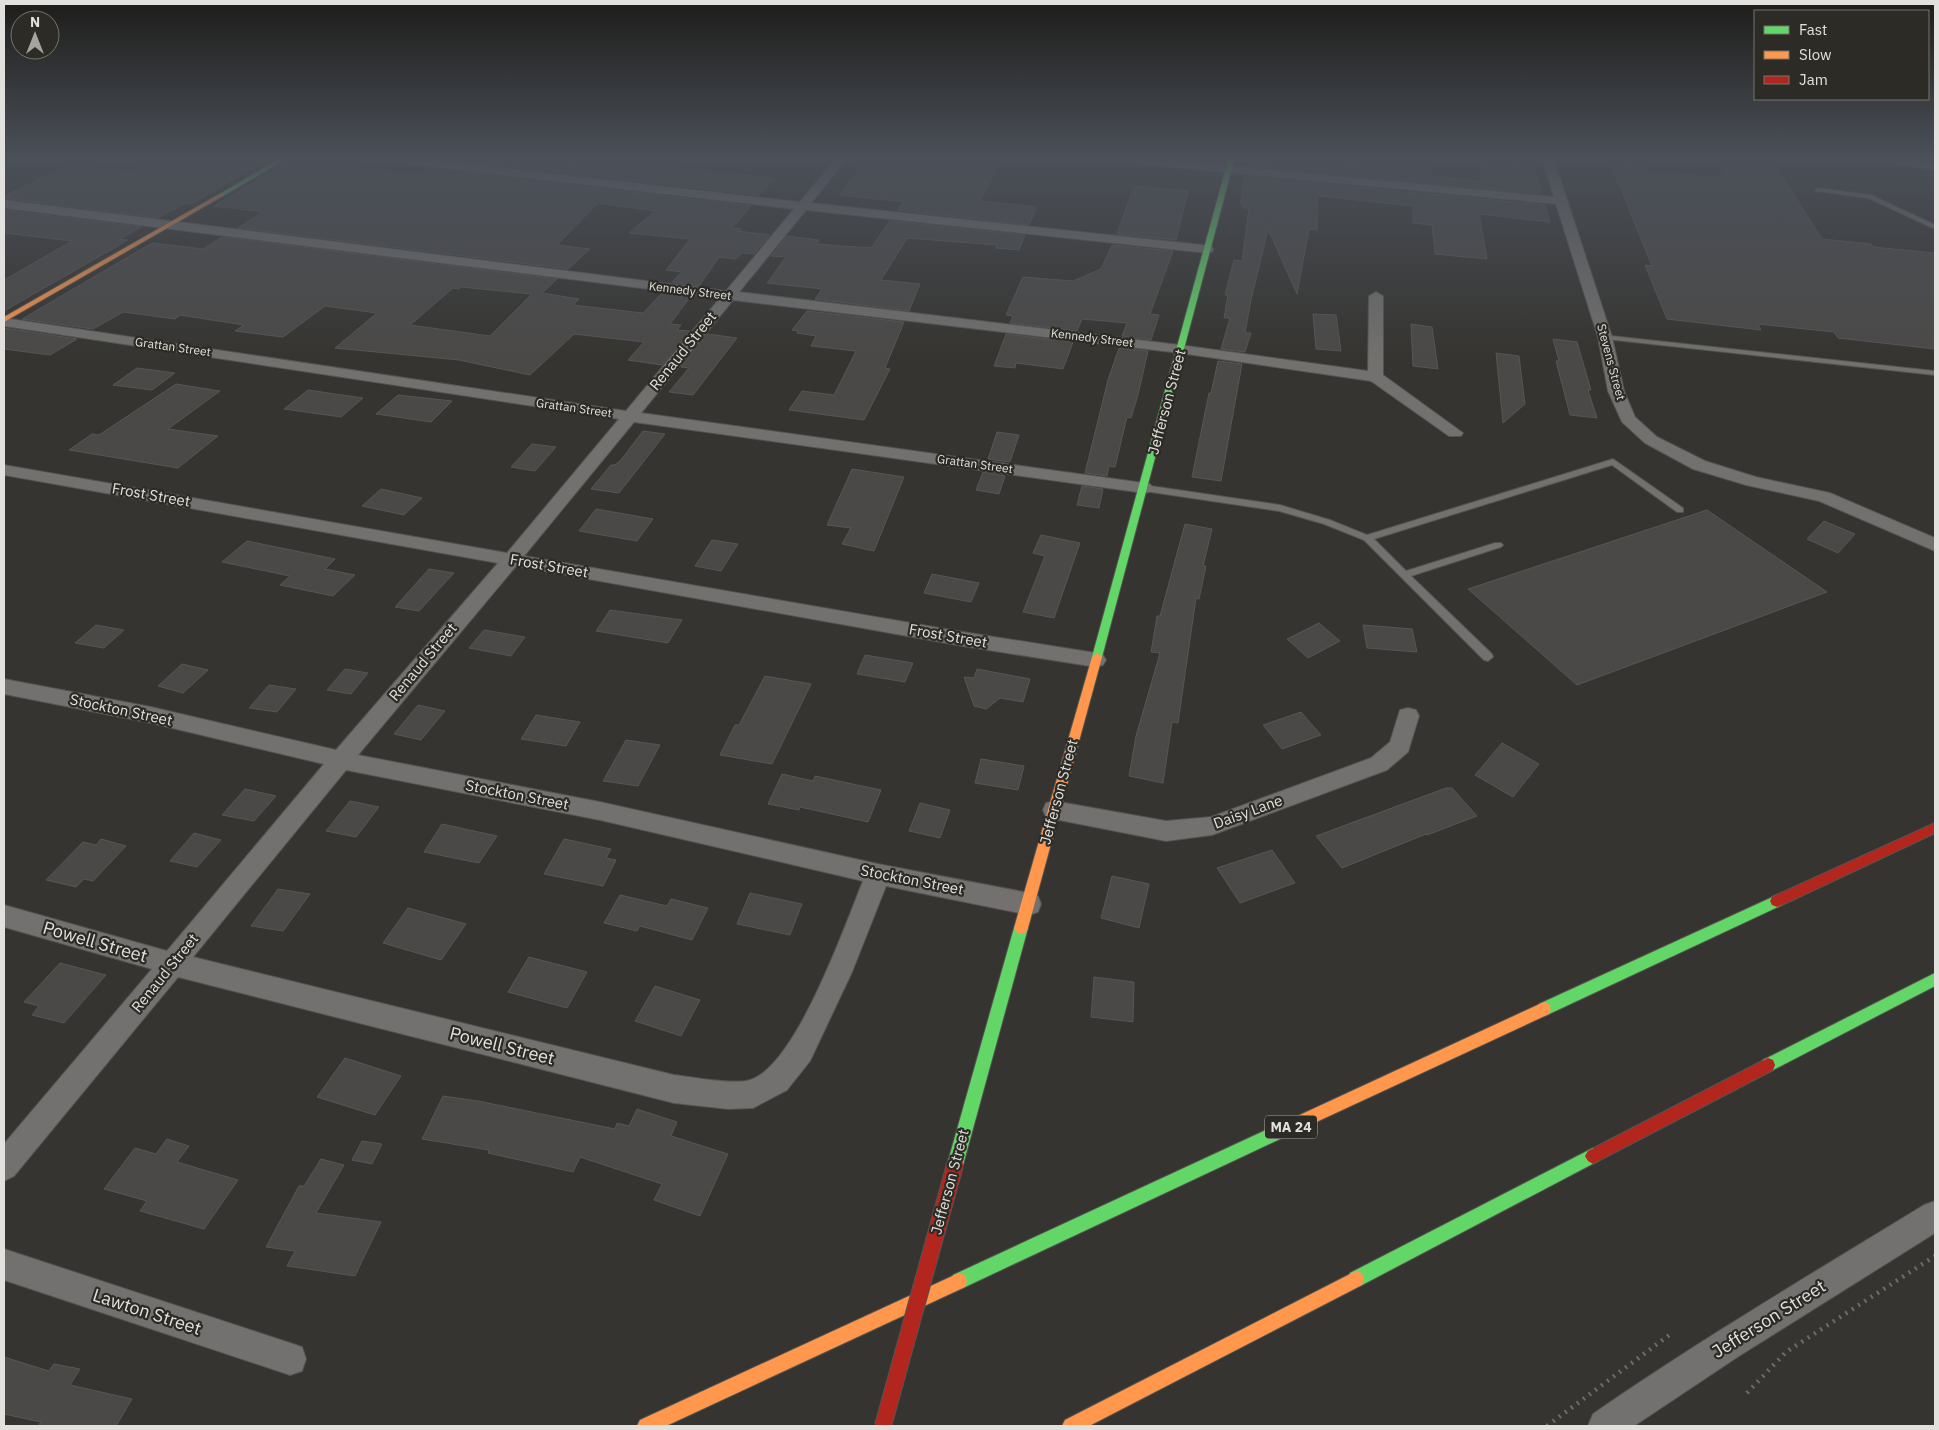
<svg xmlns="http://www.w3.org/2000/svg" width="1939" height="1430" viewBox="0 0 1939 1430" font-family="'IBM Plex Sans',sans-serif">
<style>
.building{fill:#4a4947;stroke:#575655;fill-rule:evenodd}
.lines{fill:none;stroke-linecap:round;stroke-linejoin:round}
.lane-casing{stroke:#545350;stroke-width:2}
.street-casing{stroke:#545350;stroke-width:2}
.fast-casing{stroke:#545350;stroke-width:2}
.slow-casing{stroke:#545350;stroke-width:2}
.jam-casing{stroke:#545350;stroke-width:2}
.path{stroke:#6b6b68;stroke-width:4.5;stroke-dasharray:2 5.5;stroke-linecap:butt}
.lane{fill:#72716f;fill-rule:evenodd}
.street{fill:#72716f;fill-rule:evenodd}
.fast{fill:#63d668;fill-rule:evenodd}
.slow{fill:#ff974d;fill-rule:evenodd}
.jam{fill:#b3261e;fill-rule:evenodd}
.jam-bridge-casing{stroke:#545350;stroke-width:18;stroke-linecap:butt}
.jam-bridge{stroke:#b3261e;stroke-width:16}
.labels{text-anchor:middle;stroke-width:4.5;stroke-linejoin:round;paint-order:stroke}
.far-street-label{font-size:12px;fill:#e3e1dd;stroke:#2d2b25}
.shield{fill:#2d2b25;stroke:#acaaa6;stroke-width:1}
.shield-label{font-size:14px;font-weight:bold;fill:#e3e1dd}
.street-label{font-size:15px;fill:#e3e1dd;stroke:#2d2b25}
.near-street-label{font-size:18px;fill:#e3e1dd;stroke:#2d2b25}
</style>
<rect width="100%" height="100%" fill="#353430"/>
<!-- building -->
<g class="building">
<path d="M158,157H272L191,204L185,203L158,218L4,198V196L69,165L131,172Z"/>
<path d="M296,157H324L314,164L416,174L425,168L751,206L732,228L741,229L738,231L770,235L754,254L742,253L736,259L719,257L699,286L672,282L682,272L666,270L690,239L629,233L655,211L598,203L557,245L590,249L568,269L238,228L263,212L214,206Z"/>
<path d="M442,157H562L558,160L617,166L627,163L774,178L759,195L439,159Z"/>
<path d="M890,157H1002L980,201L1037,207L1029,225L897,210L904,202L840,195L857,171L869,160L872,158L890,160Z"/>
<path d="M1249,157H1312L1390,164V161L1416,164L1432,167V176L1481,181L1480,157L1533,163L1542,194L1248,166Z"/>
<path d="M1712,157L1771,159L1822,239L1871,244L1873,247L1935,253V349L1838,338L1834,332L1758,324L1761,330L1667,319L1645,265L1652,266L1609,160L1638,162L1643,171L1726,178Z"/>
<path d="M1245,176L1545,205L1550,222L1479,214L1487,259L1435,254L1432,225L1413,223V206L1318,196L1317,230L1309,229L1297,294L1268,229L1251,300L1245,333H1251L1245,352L1221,349L1230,318H1224L1228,295H1225L1234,260L1242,261L1249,208H1243V204H1240Z"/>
<path d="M1134,186L1188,191L1176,240L1117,234Z"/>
<path d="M4,210L141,227L120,239L128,240L4,311V280L72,241L4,233Z"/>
<path d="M890,221L1025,235L1019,250L996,248L997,245L907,238L881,280L920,284L909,311L815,299L822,289L767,283L786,257L771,256L787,236L819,240L816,244L871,248Z"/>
<path d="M222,237L557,279L542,293L579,299L573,305L643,313L662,293L691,296L670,324L681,325L677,330L690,331L662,365L628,360L644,342L574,334L530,375L459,360L335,348L377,313L325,306L283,337L235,331L244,325L180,315L175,319L123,312L93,329L22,319L152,243L203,249ZM461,287L532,294L490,336L410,325L453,288L459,289Z"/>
<path d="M1112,245L1173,251L1150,314L1159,315L1151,340L1122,336L1127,323L1082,319L1077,331L1010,323L1013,316L1006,315L1023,277L1073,281L1101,269Z"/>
<path d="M807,311L904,322L885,368L890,369L864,420L789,410L802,391L834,395L856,351L811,346L816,336L797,333L798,331L792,330Z"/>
<path d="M1313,314L1336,315L1341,351L1316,349Z"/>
<path d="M1411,324L1432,327L1438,369L1413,366Z"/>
<path d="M4,328L77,339L50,355L4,349Z"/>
<path d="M708,334L737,338L693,395L669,392L689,368L681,367Z"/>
<path d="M1006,334L1073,342L1063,369L1016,363L1015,368L994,366Z"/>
<path d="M1553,339L1577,342L1591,390H1588L1597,418L1570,415L1556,361H1559Z"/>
<path d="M1119,348L1148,351L1138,395L1131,418L1127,417L1115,467L1109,466L1107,476L1085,473L1108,380Z"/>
<path d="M1496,353L1519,356L1525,404L1503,423Z"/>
<path d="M1218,361L1242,364L1221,481L1192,477L1209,393H1211Z"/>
<path d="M137,368L175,373L152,390L113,385Z"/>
<path d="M176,384L220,391L168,429L218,436L178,468L69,450L92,434L99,435Z"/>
<path d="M308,390L363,398L341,417L284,409Z"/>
<path d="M398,395L452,401L431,422L376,414Z"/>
<path d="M643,431L665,434L619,493L591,489L611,465H615L621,460Z"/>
<path d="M997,432L1019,435L1010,462L988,459Z"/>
<path d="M532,444L556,447L535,471L511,467Z"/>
<path d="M852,469L904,477L874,551L842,544L851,528L827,525Z"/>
<path d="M983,472L1005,476L999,494L976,490Z"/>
<path d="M1082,486L1103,489L1099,508L1077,505Z"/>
<path d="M381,489L422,498L404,515L362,506Z"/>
<path d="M596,509L653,519L637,541L579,531Z"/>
<path d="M1707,510L1827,592L1577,685L1468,589Z"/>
<path d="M1824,521L1855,534L1838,553L1807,539Z"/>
<path d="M1185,524L1212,529L1203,566H1206L1199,599L1196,598L1178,723L1172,722L1163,783L1129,776L1136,736L1160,653L1151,652L1157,616H1160Z"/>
<path d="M1041,535L1080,543L1054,618L1023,612L1045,556L1033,553Z"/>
<path d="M712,540L738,544L721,571L695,566Z"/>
<path d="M247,541L335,559L325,569L355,575L333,596L280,585L290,576L222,562Z"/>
<path d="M429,569L454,573L419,611L395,607Z"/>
<path d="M932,574L979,583L971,602L924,593Z"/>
<path d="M610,610L682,620L668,643L596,631Z"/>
<path d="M1319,623L1340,641L1308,658L1287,639Z"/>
<path d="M96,625L124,630L104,648L75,643Z"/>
<path d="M1363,625L1412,629L1417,652L1367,648Z"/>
<path d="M484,630L525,637L511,656L469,648Z"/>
<path d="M865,655L913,663L905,682L857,674Z"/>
<path d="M182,664L208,670L183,693L158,686Z"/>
<path d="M345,669L368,673L351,694L327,690Z"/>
<path d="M977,669L1030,679L1023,702L1000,698L986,709L974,706L964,677L974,678Z"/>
<path d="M765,676L811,684L772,764L720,755L735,725H739Z"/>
<path d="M269,685L296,689L277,712L249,708Z"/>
<path d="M418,705L445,711L421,740L394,734Z"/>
<path d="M1301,712L1321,735L1282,749L1263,725Z"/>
<path d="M536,715L580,722L566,746L521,739Z"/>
<path d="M626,740L660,745L638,786L603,781Z"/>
<path d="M1502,743L1539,764L1513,797L1475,775Z"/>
<path d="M981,759L1024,766L1018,790L975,783Z"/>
<path d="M782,774L813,781L815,776L881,790L868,822L800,807L799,810L768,804Z"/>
<path d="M1446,788H1452L1477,816L1427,835L1426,834L1342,868L1316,836Z"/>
<path d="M245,789L276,796L254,821L222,815Z"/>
<path d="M350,801L379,807L356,837L326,831Z"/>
<path d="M920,803L950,810L940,838L909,831Z"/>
<path d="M442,824L497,836L479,863L424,852Z"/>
<path d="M194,833L221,840L197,867L170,861Z"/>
<path d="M101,839L126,846L93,881L84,879L76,887L46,880L83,842L96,845Z"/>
<path d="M564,839L611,849L606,858L616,860L603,886L544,874Z"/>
<path d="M1272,850L1295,883L1240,903L1217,868Z"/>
<path d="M1112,876L1149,884L1139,928L1101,918Z"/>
<path d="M278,889L310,894L283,931L251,926Z"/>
<path d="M750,893L802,904L790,935L737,924Z"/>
<path d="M620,895L667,906L671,899L708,908L692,940L640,926L637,931L604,923Z"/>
<path d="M408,908L466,924L441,960L383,943Z"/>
<path d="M529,957L587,972L567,1008L508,992Z"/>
<path d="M60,963L106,975L64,1023L32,1015L39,1006L24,1002Z"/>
<path d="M1094,977L1134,982L1133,1022L1091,1017Z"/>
<path d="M655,986L700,1000L681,1036L635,1021Z"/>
<path d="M345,1058L401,1076L375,1115L317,1097Z"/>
<path d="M443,1096L478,1101L615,1129L617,1123L629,1126L637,1109L677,1122L671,1136L728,1154L700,1216L654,1200L662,1184L580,1157L573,1172L488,1153L489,1150L422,1139Z"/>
<path d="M167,1139L189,1146L177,1162L238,1180L204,1229L140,1211L147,1201L104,1189L135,1148L156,1154Z"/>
<path d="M362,1141L382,1144L372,1164L352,1160Z"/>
<path d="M321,1159L344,1165L316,1213L381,1222L355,1276L287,1266L295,1251L266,1247L299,1186H304Z"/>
<path d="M4,1357L49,1371L54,1364L80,1369L70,1385L132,1399L116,1426H38L41,1422L4,1414Z"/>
</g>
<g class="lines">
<!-- lane casing -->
<g class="lane-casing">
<g id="lane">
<path d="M1818,188L1871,195L1935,225V229L1868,198L1816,191L1815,190Z"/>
<path d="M1602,335L1935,371V375L1605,339H1602Z"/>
<path d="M1613,459L1683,508V512H1677L1612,465L1374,539L1406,571L1495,543H1501L1503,545L1501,547L1411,576L1492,654L1493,657L1488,661L1484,660L1364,540L1324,524L1279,511L1144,491L1139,488L1144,485L1280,505L1330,520L1367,535Z"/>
</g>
</g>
<!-- street casing -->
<g class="street-casing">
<g id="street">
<path d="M368,157H405L800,202L837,157H848L811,203L1212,246L1213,249L1212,252L1207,253L806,210L739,292L1180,345L1368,371L1369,296L1376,292L1383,296V375L1463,433L1461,436H1449L1371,381L1180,353L733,300L641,413L1144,483L1150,484L1153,488L1150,492L1144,493L634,422L524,556L963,632L1096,653L1103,655L1106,660L1103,665L1096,667L963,646L516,566L358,755L600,802L878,864L1029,893L1038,896L1041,904L1038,912L1029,915L886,886L852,972L810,1061L787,1090L753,1108L728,1109L674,1103L178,977L14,1176L4,1181V1144L152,969L4,927V905L167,951L324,764L151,723L4,694V679L151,707L336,750L498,563L4,475V465L507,553L619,419L4,326V318L626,411L720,298L4,208V200L726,291L794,209L373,160ZM346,770L600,820L863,881C845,925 796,1066 750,1080C733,1085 693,1077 674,1075L193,957Z"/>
<path d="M1093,157H1137L1554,197L1542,157H1553L1612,337L1624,391L1635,417L1657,437L1705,461L1756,477L1830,493L1935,538V551L1819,501L1746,485L1693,469L1645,443L1622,422L1608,391L1598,337L1556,204L1098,160Z"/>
<path d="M1865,157H1894L1935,164V170L1870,160Z"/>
<path d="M1408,708L1416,710L1419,716L1408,752L1387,770L1212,835L1166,841L1054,819L1046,817L1043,810L1046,803L1054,801L1166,821L1211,817L1371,758L1390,742L1400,710Z"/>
<path d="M1935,1201V1233L1739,1356L1634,1426H1588L1593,1414C1700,1340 1813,1273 1924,1205Z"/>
<path d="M4,1249L290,1343L302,1347L306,1359L302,1371L290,1375L4,1280Z"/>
</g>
</g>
<!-- fast casing -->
<g class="fast-casing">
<g id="fast">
<path d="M282,157H290L223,196L218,195Z"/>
<path d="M1229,157H1235L1102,657L1097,661L1092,657Z"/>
<path d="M1777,895L1782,897L1784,901L1782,905L1549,1014L1544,1016L1539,1014L1537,1009L1539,1004Z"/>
<path d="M1021,922L1026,924L1028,928L963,1165L960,1170L955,1173L950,1170L947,1165L1014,928L1016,924Z"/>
<path d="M1935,973V986L1773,1070L1768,1072L1763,1070L1761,1065L1763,1060Z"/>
<path d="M1294,1117L1299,1120L1302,1125L1299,1130L965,1287L959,1289L953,1287L951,1281L953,1275Z"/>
<path d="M1593,1148L1598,1151L1601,1156L1598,1161L1362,1285L1356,1287L1350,1285L1348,1279L1350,1273Z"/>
</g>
</g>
<!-- slow casing -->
<g class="slow-casing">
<g id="slow">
<path d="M221,193L224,195L223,196L4,322V317Z"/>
<path d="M1097,653L1102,657L1028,928L1026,932L1021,934L1016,932L1014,928L1092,657Z"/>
<path d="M1544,1002L1549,1004L1551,1009L1549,1014L1299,1130L1294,1133L1289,1130L1286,1125L1289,1120Z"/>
<path d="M1356,1271L1362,1273L1364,1279L1362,1285L1089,1426H1062L1065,1420Z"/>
<path d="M959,1273L965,1275L967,1281L965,1287L666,1426H637L640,1420Z"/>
</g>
</g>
<!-- jam casing -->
<g class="jam-casing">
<g id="jam">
<path d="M1935,823V833L1782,905L1777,907L1772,905L1770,901L1772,897Z"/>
<path d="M1768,1058L1773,1060L1775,1065L1773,1070L1598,1161L1593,1164L1588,1161L1585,1156L1588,1151Z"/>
</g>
</g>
<!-- path -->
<g class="path">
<path d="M1747,1393L1786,1352L1935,1256"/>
<path d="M1547,1426L1672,1333"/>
</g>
<!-- lane -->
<use href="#lane" class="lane"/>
<!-- street -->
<use href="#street" class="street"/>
<!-- fast -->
<use href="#fast" class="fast"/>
<!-- slow -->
<use href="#slow" class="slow"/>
<!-- jam -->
<use href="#jam" class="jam"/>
<!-- jam-bridge casing -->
<g class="jam-bridge-casing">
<path id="jam-bridge" d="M883,1426L955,1165"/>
</g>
<!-- jam-bridge -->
<use href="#jam-bridge" class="jam-bridge"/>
</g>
<!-- sky -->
<linearGradient id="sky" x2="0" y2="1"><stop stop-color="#1d1d1a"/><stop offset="0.44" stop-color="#4b5059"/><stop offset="1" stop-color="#4b5059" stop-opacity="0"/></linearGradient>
<rect width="1939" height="358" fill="url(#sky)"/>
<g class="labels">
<!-- far-street labels -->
<g class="far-street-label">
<text transform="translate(690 291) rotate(7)" y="4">Kennedy Street</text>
<text transform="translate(1092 338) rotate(7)" y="4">Kennedy Street</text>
<text transform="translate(173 347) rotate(8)" y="4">Grattan Street</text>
<text transform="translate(1611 362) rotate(75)" y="4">Stevens Street</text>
<text transform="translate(574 408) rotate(8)" y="4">Grattan Street</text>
<text transform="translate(975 464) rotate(8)" y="4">Grattan Street</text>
</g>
<!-- shield labels -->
<rect class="shield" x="1265" y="1115.5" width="52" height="23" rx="4"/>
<g class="shield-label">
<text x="1291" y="1132">MA 24</text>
</g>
<!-- street labels -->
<g class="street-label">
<text transform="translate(683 351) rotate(-51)" y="5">Renaud Street</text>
<text transform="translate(1167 402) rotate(-75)" y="5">Jefferson Street</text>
<text transform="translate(151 495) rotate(10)" y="5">Frost Street</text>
<text transform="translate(549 566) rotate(10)" y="5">Frost Street</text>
<text transform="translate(948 636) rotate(10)" y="5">Frost Street</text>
<text transform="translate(423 662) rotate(-50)" y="5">Renaud Street</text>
<text transform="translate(121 710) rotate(12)" y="5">Stockton Street</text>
<text transform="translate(1059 792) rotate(-75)" y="5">Jefferson Street</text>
<text transform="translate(517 795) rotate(11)" y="5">Stockton Street</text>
<text transform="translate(1248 812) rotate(-20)" y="5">Daisy Lane</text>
<text transform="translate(912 880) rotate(11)" y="5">Stockton Street</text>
<text transform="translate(165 973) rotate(-51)" y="5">Renaud Street</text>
<text transform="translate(950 1182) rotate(-75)" y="5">Jefferson Street</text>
</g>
<!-- near-street labels -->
<g class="near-street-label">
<text transform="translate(95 942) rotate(16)" y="6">Powell Street</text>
<text transform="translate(502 1046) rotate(14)" y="6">Powell Street</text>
<text transform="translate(147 1312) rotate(18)" y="6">Lawton Street</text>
<text transform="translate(1769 1319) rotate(-32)" y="6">Jefferson Street</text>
</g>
</g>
<!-- border -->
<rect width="1939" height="1430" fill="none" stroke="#e3e1dd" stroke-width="10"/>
<!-- legend -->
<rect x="1754" y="10" width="175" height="90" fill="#2d2b25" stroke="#76746f"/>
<rect x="1764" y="26" width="25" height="8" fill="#63d668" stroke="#76746f"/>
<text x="1799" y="35" font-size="15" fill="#e3e1dd">Fast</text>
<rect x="1764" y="51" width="25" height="8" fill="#ff974d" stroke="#76746f"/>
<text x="1799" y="60" font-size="15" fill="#e3e1dd">Slow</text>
<rect x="1764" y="76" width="25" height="8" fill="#b3261e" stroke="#76746f"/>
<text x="1799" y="85" font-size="15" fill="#e3e1dd">Jam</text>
<!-- north arrow -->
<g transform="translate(35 35)"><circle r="24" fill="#2d2b25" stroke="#76746f"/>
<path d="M0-4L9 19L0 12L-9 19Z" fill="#a6a4a0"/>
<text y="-8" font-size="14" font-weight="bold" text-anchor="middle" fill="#e3e1dd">N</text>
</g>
</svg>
